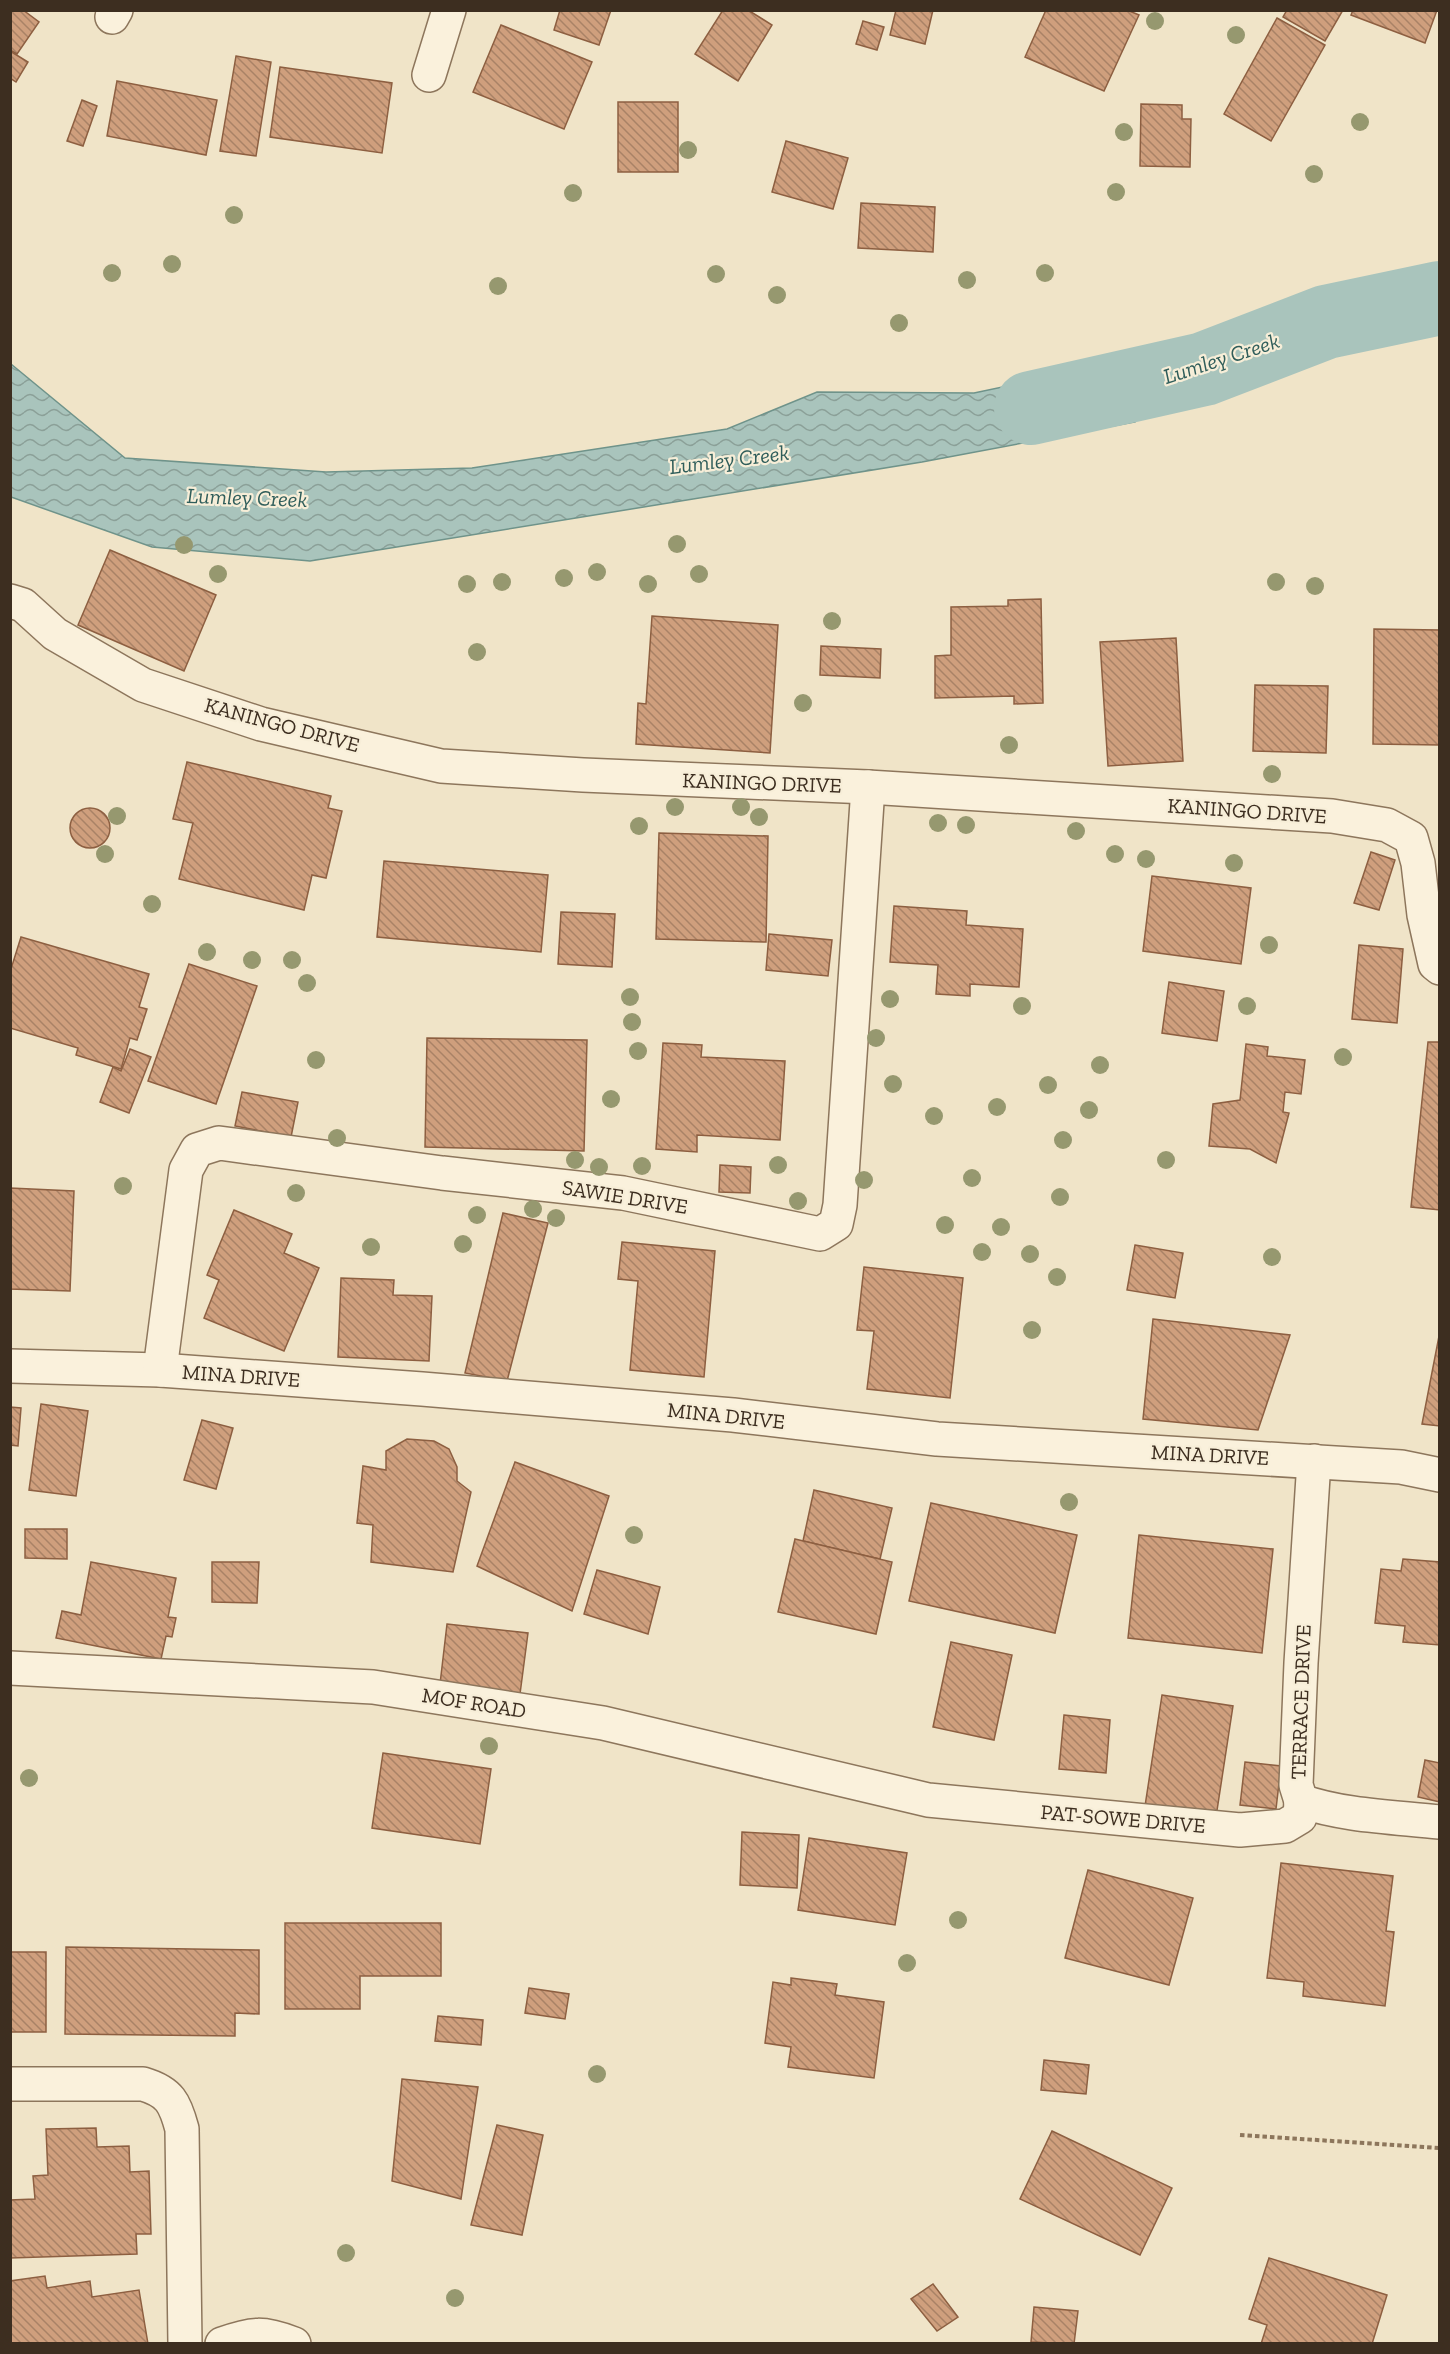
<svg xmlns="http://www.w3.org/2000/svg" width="1450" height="2354" viewBox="0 0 1450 2354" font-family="'Zilla Slab',serif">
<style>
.water{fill:url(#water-waves);stroke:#6f938a;stroke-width:1.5}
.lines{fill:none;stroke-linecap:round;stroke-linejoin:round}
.river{stroke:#a9c4bc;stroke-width:74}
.building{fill:url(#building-back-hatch);stroke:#8d5f41;stroke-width:1.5}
.minor-casing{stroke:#8d765c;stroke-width:36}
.path{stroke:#8d765c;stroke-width:4;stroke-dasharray:4.5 3;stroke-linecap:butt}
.minor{stroke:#faf1dc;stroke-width:33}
.tree{fill:#96986f}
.labels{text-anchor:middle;stroke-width:4.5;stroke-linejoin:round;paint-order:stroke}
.street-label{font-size:21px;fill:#3d2e20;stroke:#f7eed8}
.water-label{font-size:22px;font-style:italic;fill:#2f5d5a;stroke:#f7eed8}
</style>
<defs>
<pattern id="water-waves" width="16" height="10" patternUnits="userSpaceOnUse" patternTransform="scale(1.5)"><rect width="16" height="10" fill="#a9c4bc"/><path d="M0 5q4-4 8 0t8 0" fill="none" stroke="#8ba098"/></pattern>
<pattern id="building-back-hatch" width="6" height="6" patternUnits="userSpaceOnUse" patternTransform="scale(1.5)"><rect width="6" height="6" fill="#cf9f7d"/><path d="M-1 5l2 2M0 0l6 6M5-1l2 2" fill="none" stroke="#a98266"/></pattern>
</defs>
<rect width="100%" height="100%" fill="#f0e4c8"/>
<!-- water -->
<path class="water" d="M1127,361L1135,422L922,462L310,561L152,547L11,497V364L125,458L326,472L472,468L727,429L817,392L974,393Z"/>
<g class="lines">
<!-- river -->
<path class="river" d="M1031,408L1204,369L1326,322L1440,298"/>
</g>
<!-- building -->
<g class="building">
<path d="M10,10H23L39,22L17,54L10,50Z"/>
<path d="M560,10H611L599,45L554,30Z"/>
<path d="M723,10H748L772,25L738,81L695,54Z"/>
<path d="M896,10H933L925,44L890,35Z"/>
<path d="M1046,10H1127L1139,15L1104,91L1025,57Z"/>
<path d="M1287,10H1343L1325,41L1283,17Z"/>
<path d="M1353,10H1437L1425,43L1351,15Z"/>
<path d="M1277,18L1325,45L1271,141L1224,114Z"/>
<path d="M863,21L884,27L877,50L856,44Z"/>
<path d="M501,25L592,62L564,129L473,92Z"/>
<path d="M10,51L28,62L16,82L10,78Z"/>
<path d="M236,56L271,62L256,156L220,151Z"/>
<path d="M280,67L392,83L382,153L270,137Z"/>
<path d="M117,81L217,100L206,155L107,136Z"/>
<path d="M82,100L97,106L83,146L67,141Z"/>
<rect x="618" y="102" width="60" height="70"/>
<path d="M1141,104L1182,105V119H1191L1190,167L1140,166Z"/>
<path d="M786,141L848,158L833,209L772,192Z"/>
<path d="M861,203L935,207L933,252L858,248Z"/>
<path d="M110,550L216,595L184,671L78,625Z"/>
<path d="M1041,599L1043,703L1014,704V696L935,698V656L951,655V607L1008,606V600Z"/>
<path d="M652,616L778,625L770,753L636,744L638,703L646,704Z"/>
<path d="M1374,629L1440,630V745L1373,744Z"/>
<path d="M1176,638L1183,761L1108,766L1100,642Z"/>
<path d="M821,646L881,649L880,678L820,675Z"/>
<path d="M1255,685L1328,686L1326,753L1253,751Z"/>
<path d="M187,762L331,796L328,808L342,811L326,878L312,875L304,910L179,879L193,823L173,819Z"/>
<circle cx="90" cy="828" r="20"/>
<path d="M659,833L768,836L766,942L656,939Z"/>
<path d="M1371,852L1395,860L1379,910L1354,903Z"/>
<path d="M384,861L548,875L541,952L377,937Z"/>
<path d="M1152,876L1251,888L1241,964L1143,951Z"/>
<path d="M894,906L967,911L966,925L1023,929L1019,987L970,984V996L936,994L938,965L890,962Z"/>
<path d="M561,912L615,914L612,967L558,964Z"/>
<path d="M769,934L832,940L828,976L766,970Z"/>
<path d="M21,937L149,974L139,1007L147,1009L137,1040L130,1038L121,1069L76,1055L78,1048L10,1028V972Z"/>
<path d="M1359,945L1403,949L1397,1023L1352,1019Z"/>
<path d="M189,964L257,986L216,1104L148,1081Z"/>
<path d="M1169,982L1224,991L1217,1041L1162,1033Z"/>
<path d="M427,1038L587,1040L584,1151L425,1147Z"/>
<path d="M1428,1042H1440V1210L1411,1207Z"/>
<path d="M663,1043L702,1045L701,1057L785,1061L780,1140L697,1135V1152L656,1149Z"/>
<path d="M1246,1044L1268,1047L1267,1056L1305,1060L1301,1094L1285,1092L1283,1112L1289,1113L1276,1163L1250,1149L1209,1146L1213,1104L1240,1100Z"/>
<path d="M130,1049L151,1057L129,1113L100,1102L113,1067L121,1071Z"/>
<path d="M242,1092L298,1102L291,1137L235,1126Z"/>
<path d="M720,1165L751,1167L750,1193L719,1192Z"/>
<path d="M10,1188L74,1191L70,1291L10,1289Z"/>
<path d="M234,1210L292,1234L284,1253L319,1268L284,1351L204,1318L219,1280L207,1275Z"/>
<path d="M503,1213L548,1223L507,1381L465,1373Z"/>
<path d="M622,1242L715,1251L704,1377L630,1370L638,1281L618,1279Z"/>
<path d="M1135,1245L1183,1253L1175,1298L1127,1290Z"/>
<path d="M864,1267L963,1278L950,1398L867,1389L874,1331L857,1330Z"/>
<path d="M341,1278L394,1280L393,1295L432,1296L429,1361L338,1357Z"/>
<path d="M1153,1319L1290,1335L1258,1430L1143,1419Z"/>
<path d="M1440,1331V1426L1422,1424Z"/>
<path d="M41,1404L88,1411L76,1496L29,1490Z"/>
<path d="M10,1407L21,1408L18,1446L10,1445Z"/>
<path d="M202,1420L233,1428L216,1489L184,1480Z"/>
<path d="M407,1439L434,1441L449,1449L457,1467V1481L471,1492L453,1572L371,1562L373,1525L357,1523L363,1466L386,1470V1451Z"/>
<path d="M515,1462L609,1496L572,1611L477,1566Z"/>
<path d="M814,1490L892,1508L880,1559L803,1541Z"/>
<path d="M931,1503L1077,1535L1055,1633L909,1601Z"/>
<path d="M25,1529H67V1559L25,1558Z"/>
<path d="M1139,1535L1273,1549L1262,1653L1128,1638Z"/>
<path d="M795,1539L892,1562L876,1634L778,1612Z"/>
<path d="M1403,1559L1440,1562V1645L1403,1642L1405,1626L1375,1623L1381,1569L1401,1571Z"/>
<path d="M91,1562L176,1578L168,1617L176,1618L172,1637L166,1636L161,1659L56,1638L62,1611L81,1615Z"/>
<path d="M212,1562H259L257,1603L212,1602Z"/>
<path d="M597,1570L660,1587L648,1634L584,1614Z"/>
<path d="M447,1624L528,1633L520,1694L440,1684Z"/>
<path d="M951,1642L1012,1655L994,1740L933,1727Z"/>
<path d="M1162,1695L1233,1706L1216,1817L1145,1806Z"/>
<path d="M1064,1715L1110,1720L1106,1773L1059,1769Z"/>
<path d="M383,1753L491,1769L480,1844L372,1828Z"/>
<path d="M1425,1760L1440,1763V1802L1418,1797Z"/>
<path d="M1245,1762L1281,1766L1276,1809L1240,1805Z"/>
<path d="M742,1832L799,1835L797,1888L740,1885Z"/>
<path d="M809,1838L907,1853L895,1925L798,1910Z"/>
<path d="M1281,1863L1393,1876L1386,1931L1394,1932L1385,2006L1303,1996L1304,1982L1267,1978Z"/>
<path d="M1088,1870L1193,1898L1169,1985L1065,1958Z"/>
<path d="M285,1923H441V1976H360V2009H285Z"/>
<path d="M66,1947L259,1950V2014L235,2013V2036L65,2034Z"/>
<rect x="10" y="1952" width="36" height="80"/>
<path d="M791,1978L837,1984L835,1995L884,2002L874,2078L788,2067L791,2047L765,2043L773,1982L791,1985Z"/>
<path d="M529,1988L569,1994L565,2019L525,2013Z"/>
<path d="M438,2016L483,2020L481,2045L435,2041Z"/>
<path d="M1044,2060L1089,2065L1086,2094L1041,2090Z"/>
<path d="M402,2079L478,2087L461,2199L392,2181Z"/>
<path d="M497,2125L543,2135L522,2235L471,2225Z"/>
<path d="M96,2128L97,2147L129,2146L130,2172L149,2171L151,2234H136L137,2254L10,2258V2200L35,2199L33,2176L48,2175L46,2129Z"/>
<path d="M1052,2131L1172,2188L1140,2255L1020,2199Z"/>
<path d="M1269,2258L1387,2295L1372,2344H1261L1267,2325L1249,2319Z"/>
<path d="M45,2276L47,2288L90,2281L92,2297L139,2290L148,2344H10V2281Z"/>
<path d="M933,2284L958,2317L937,2331L911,2299Z"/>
<path d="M1034,2307L1078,2311L1074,2344L1031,2342Z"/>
</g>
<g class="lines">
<!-- minor casing -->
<g class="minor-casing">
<g id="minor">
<path d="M112,17L116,10"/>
<path d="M429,75L449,10"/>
<path d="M10,601L23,605L55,634L143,685L261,724L441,766L583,775L868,787L1332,816L1387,825L1411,838L1418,863L1424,915L1435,964L1440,968"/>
<path d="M10,1366L160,1370L422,1389L733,1415L937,1439L1401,1467L1440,1475"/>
<path d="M160,1370L186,1170L197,1150L219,1143L442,1173L623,1193L820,1234L836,1224L840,1205L868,787"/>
<path d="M1314,1461L1301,1663L1296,1785L1301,1801C1344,1816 1394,1817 1440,1822"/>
<path d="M10,1668L373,1687L603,1723L928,1800L1240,1830L1285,1826L1300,1817L1301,1801"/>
<path d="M10,2084H143C170,2092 175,2103 182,2129L185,2344"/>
<path d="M222,2344C253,2333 263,2332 294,2344"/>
</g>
</g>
<!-- path -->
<path class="path" d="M1240,2135L1440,2148"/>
<!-- minor -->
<use href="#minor" class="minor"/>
</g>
<!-- trees -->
<g class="tree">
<circle cx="1155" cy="21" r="9"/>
<circle cx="1236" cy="35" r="9"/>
<circle cx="1360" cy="122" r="9"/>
<circle cx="1124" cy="132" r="9"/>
<circle cx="688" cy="150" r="9"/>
<circle cx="1314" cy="174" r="9"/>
<circle cx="1116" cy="192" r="9"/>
<circle cx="573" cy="193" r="9"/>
<circle cx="234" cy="215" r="9"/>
<circle cx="172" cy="264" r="9"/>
<circle cx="112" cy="273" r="9"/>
<circle cx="1045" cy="273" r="9"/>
<circle cx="716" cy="274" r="9"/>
<circle cx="967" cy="280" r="9"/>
<circle cx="498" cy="286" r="9"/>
<circle cx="777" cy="295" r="9"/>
<circle cx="899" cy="323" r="9"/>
<circle cx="677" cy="544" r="9"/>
<circle cx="184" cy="545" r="9"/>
<circle cx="597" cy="572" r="9"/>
<circle cx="218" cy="574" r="9"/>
<circle cx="699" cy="574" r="9"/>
<circle cx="564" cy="578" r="9"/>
<circle cx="502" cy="582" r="9"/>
<circle cx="1276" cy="582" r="9"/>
<circle cx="467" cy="584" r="9"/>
<circle cx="648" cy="584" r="9"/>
<circle cx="1315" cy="586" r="9"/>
<circle cx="832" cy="621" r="9"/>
<circle cx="477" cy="652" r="9"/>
<circle cx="803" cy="703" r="9"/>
<circle cx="1009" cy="745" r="9"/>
<circle cx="1272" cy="774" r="9"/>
<circle cx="675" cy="807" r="9"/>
<circle cx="741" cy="807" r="9"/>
<circle cx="117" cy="816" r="9"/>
<circle cx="759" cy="817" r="9"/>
<circle cx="938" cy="823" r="9"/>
<circle cx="966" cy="825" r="9"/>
<circle cx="639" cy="826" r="9"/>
<circle cx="1076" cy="831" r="9"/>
<circle cx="105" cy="854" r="9"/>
<circle cx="1115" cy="854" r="9"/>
<circle cx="1146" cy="859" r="9"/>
<circle cx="1234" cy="863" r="9"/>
<circle cx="152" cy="904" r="9"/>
<circle cx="1269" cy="945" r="9"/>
<circle cx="207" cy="952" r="9"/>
<circle cx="252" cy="960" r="9"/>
<circle cx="292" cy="960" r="9"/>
<circle cx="307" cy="983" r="9"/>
<circle cx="630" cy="997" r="9"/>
<circle cx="890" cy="999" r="9"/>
<circle cx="1022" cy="1006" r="9"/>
<circle cx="1247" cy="1006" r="9"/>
<circle cx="632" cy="1022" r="9"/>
<circle cx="876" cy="1038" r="9"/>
<circle cx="638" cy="1051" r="9"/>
<circle cx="1343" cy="1057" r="9"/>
<circle cx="316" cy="1060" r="9"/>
<circle cx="1100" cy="1065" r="9"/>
<circle cx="893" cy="1084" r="9"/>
<circle cx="1048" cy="1085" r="9"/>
<circle cx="611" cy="1099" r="9"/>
<circle cx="997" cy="1107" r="9"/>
<circle cx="1089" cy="1110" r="9"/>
<circle cx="934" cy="1116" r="9"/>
<circle cx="337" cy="1138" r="9"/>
<circle cx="1063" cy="1140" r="9"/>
<circle cx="575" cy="1160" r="9"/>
<circle cx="1166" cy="1160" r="9"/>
<circle cx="778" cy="1165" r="9"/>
<circle cx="642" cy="1166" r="9"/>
<circle cx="599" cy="1167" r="9"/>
<circle cx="972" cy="1178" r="9"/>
<circle cx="864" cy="1180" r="9"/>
<circle cx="123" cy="1186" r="9"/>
<circle cx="296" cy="1193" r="9"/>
<circle cx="1060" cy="1197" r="9"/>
<circle cx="798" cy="1201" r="9"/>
<circle cx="533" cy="1209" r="9"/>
<circle cx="477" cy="1215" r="9"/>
<circle cx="556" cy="1218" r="9"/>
<circle cx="945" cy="1225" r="9"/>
<circle cx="1001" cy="1227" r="9"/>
<circle cx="463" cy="1244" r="9"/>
<circle cx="371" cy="1247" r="9"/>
<circle cx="982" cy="1252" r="9"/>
<circle cx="1030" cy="1254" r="9"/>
<circle cx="1272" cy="1257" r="9"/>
<circle cx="1057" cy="1277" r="9"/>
<circle cx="1032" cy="1330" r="9"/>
<circle cx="1069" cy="1502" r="9"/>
<circle cx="634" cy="1535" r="9"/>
<circle cx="489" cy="1746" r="9"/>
<circle cx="29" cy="1778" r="9"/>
<circle cx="958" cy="1920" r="9"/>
<circle cx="907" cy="1963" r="9"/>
<circle cx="597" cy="2074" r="9"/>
<circle cx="346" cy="2253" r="9"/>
<circle cx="455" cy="2298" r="9"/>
</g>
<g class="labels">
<!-- street labels -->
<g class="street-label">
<text transform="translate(282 725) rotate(15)" y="7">KANINGO DRIVE</text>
<text transform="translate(762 783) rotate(2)" y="7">KANINGO DRIVE</text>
<text transform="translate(1247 811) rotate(4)" y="7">KANINGO DRIVE</text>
<text transform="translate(625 1197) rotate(9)" y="7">SAWIE DRIVE</text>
<text transform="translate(241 1376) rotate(4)" y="7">MINA DRIVE</text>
<text transform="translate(726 1416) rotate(6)" y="7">MINA DRIVE</text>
<text transform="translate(1210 1455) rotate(3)" y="7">MINA DRIVE</text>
<text transform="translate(1301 1702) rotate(-88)" y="7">TERRACE DRIVE</text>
<text transform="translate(474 1703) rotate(9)" y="7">MOF ROAD</text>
<text transform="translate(1123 1819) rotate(5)" y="7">PAT-SOWE DRIVE</text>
</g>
<!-- water labels -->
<g class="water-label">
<text transform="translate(1221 358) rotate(-18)" y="8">Lumley Creek</text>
<text transform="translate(729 459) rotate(-7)" y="8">Lumley Creek</text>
<text transform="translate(247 497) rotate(2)" y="8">Lumley Creek</text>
</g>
</g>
<!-- border -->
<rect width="1450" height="2354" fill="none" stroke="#3d2e20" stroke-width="24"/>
</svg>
